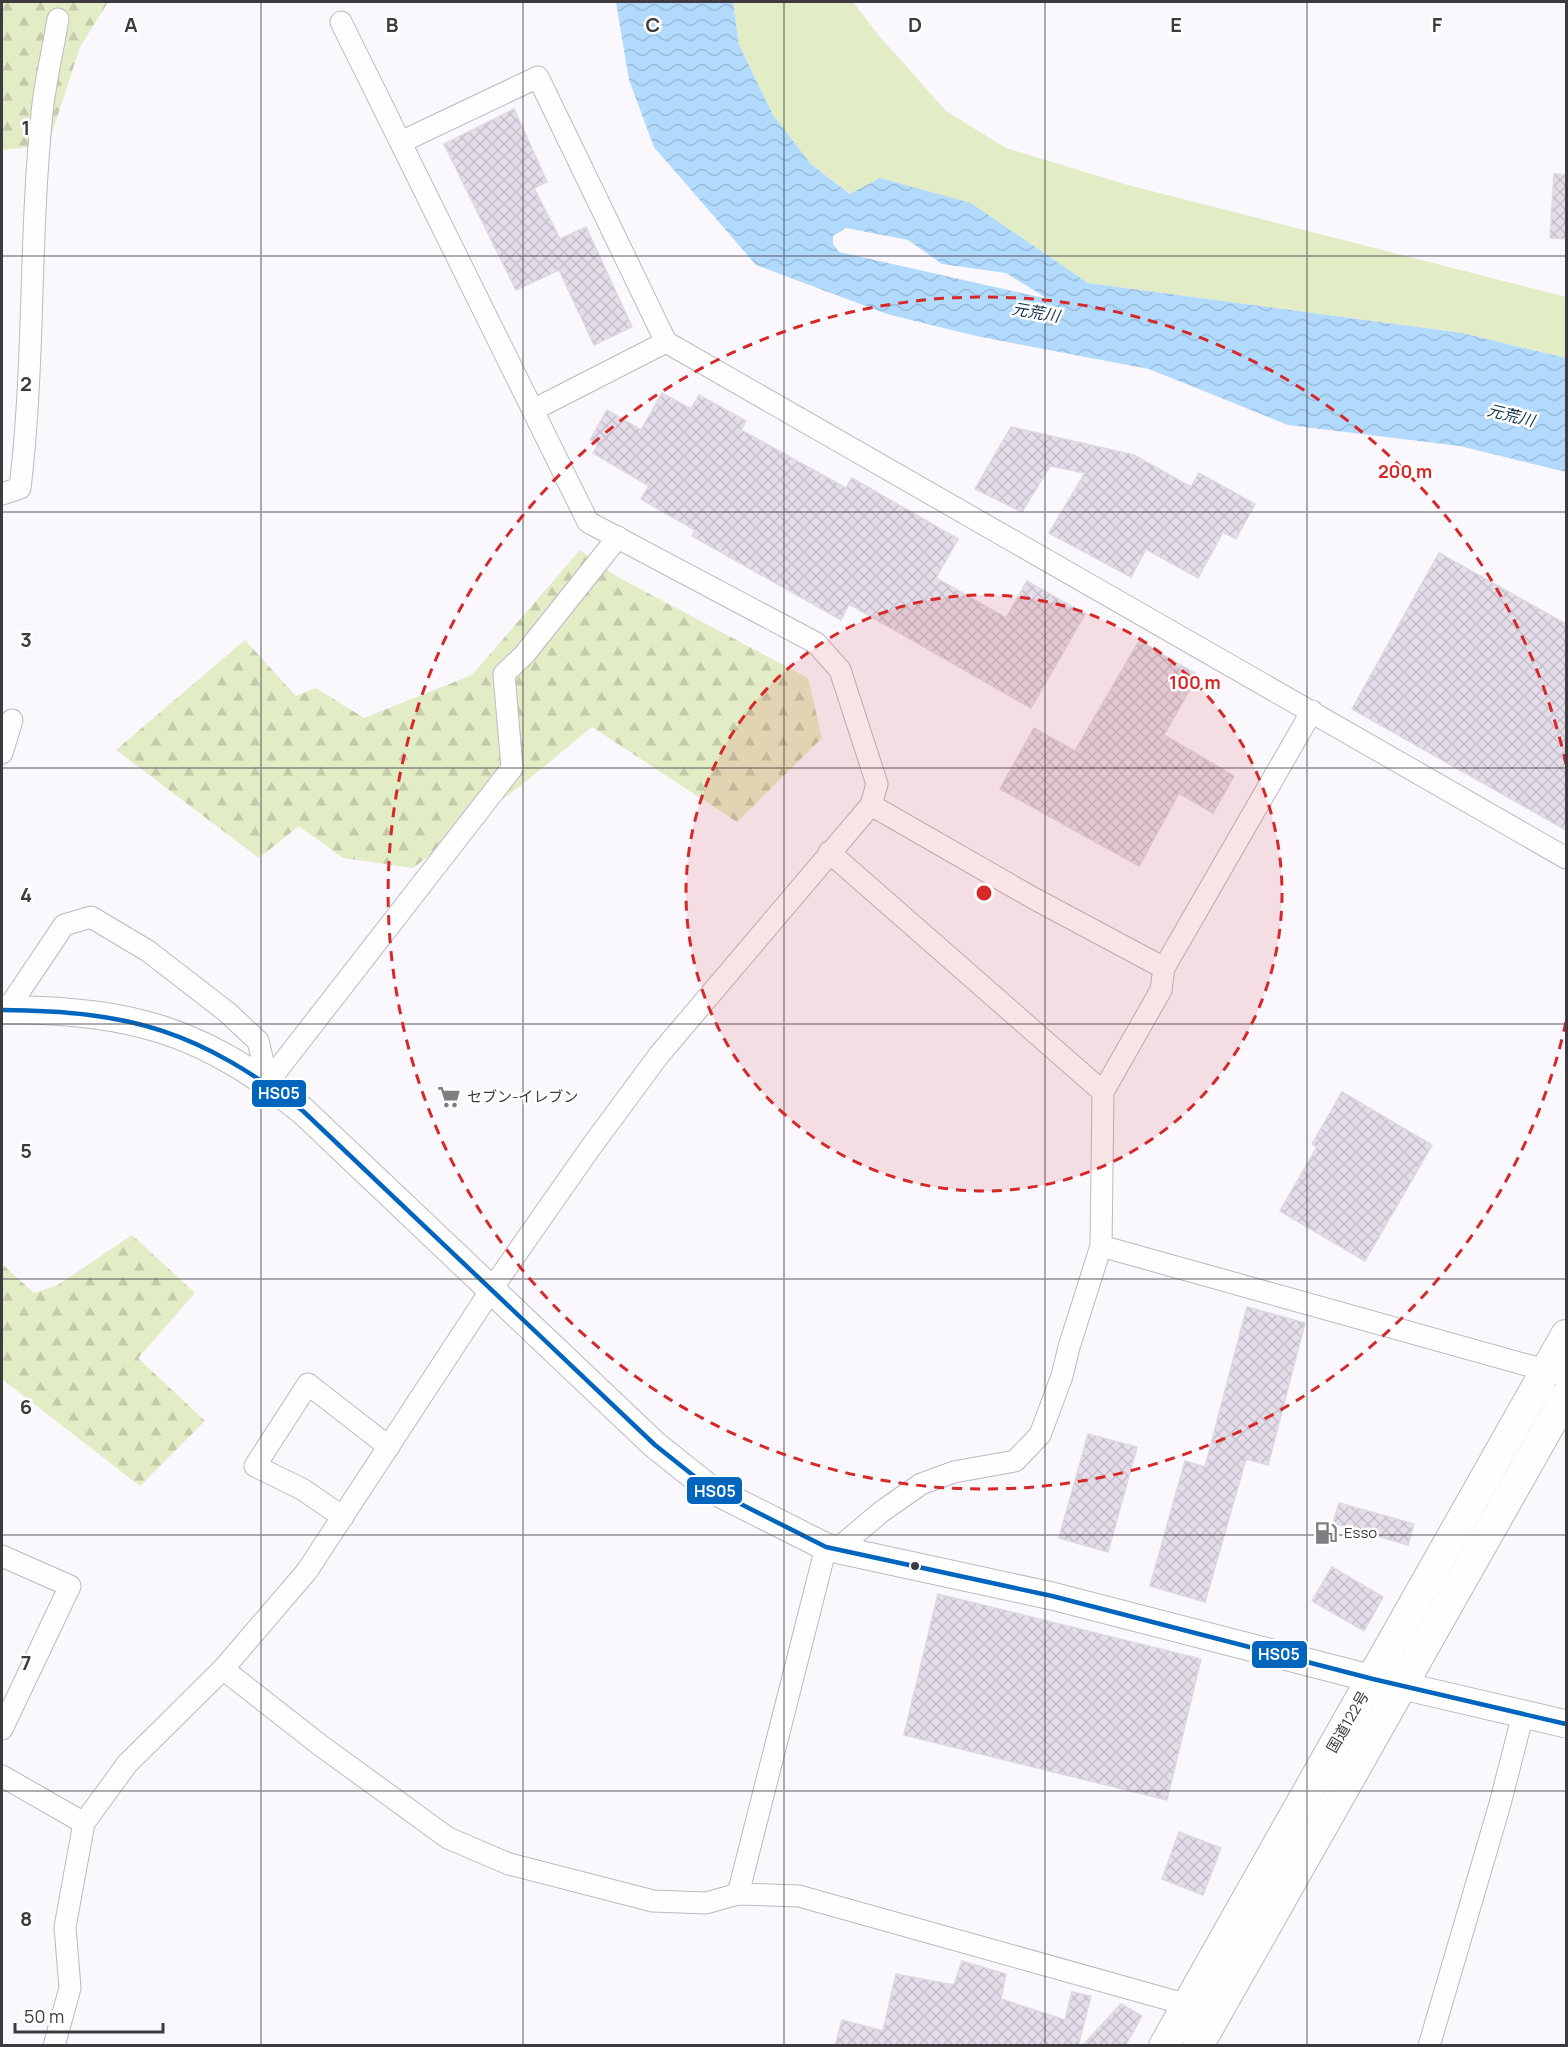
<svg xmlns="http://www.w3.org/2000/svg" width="1568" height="2047" viewBox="0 0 1568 2047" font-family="Manrope,'Noto Sans JP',sans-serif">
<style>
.green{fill:#e2ecc5}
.forest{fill:url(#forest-firs)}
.water{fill:url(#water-waves);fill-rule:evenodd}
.building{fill:url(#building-cross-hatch);stroke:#dcd9df;stroke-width:1.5}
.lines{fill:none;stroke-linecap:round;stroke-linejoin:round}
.minor-casing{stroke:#bcb9bf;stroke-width:23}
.major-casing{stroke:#bcb9bf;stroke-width:29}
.highway-casing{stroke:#bcb9bf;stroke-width:32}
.minor{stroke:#fefeff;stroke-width:21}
.major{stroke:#fefeff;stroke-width:27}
.highway{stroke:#fefeff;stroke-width:30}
.bus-1-casing{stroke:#fff;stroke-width:9}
.bus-1{stroke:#0065bd;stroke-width:4.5}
.grid{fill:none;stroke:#3d3a40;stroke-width:1.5;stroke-opacity:0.55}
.ring{fill:none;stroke:#d62828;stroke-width:3;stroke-dasharray:10 8}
.bus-dot{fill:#3d3a40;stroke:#fff;stroke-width:2}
.labels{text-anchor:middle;stroke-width:5;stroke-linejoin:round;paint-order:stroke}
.poi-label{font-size:15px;fill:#3d3a40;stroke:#fff;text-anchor:start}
.street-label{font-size:15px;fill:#3d3a40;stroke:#fff}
.water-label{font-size:16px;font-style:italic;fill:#12334b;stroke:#fff}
.grid-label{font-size:20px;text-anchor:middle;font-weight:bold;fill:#3d3a40;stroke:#fff;stroke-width:5;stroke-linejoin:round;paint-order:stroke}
.centre{fill:#d62828;stroke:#fff;stroke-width:3}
.ring-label{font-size:18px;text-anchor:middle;font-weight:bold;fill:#d62828;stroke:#fff;stroke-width:5;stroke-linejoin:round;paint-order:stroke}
.line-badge{stroke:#fff;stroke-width:2}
.badge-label{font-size:16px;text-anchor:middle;font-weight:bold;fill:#fff}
</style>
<defs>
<pattern id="forest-firs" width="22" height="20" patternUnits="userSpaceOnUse" patternTransform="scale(1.5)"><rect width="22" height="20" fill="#e2ecc5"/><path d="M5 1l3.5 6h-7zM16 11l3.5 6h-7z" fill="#c3cbaa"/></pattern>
<pattern id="water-waves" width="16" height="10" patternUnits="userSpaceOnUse" patternTransform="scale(1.5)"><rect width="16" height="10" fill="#b1dafd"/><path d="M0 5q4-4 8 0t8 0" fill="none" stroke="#99bcda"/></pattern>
<pattern id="building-cross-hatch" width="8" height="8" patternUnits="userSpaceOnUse" patternTransform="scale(1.5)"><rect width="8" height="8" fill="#e5deea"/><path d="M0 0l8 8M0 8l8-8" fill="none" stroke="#c5bfca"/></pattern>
</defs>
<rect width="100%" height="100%" fill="#faf7fd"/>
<!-- green -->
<path class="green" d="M733,2H853L880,37L946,111L1006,148L1124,184L1566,297V358L1462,333L1088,283L971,203L851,194L811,164L773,115L739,45Z"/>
<!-- forest -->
<g class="forest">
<path d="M2,2H108L80,47L48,145L2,150Z"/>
<path d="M580,550L616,576L808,678L822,738L737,822L592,727L529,779L413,868L343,858L299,826L259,858L116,750L245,640L296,696L316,688L364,718L472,675Z"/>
<path d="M132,1235L195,1293L138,1358L205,1421L140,1486L2,1379V1264L34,1293L58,1285Z"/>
</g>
<!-- water -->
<path class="water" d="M616,2H733L739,45L773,115L811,164L850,194L880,178L971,203L1088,283L1462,333L1566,358V472L1460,446L1288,425L1149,369L976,336L887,314L756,265L654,147L629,80ZM846,228L908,240L942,264L1006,273L1048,299L839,252L833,244V236Z"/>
<!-- building -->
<g class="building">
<path d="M514,109L547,182L534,188L560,239L586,227L632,327L594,345L559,270L516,290L444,144Z"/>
<path d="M1554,174L1566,175V239L1550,238Z"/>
<path d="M662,393L691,409L699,395L746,421L741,430L846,488L852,478L958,539L936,578L1006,618L1027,581L1085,614L1031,708L849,604L841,620L692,536L695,530L641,499L649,486L593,453L598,445L590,440L607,410L641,430Z"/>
<path d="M1011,427L1134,455L1191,487L1199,473L1255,504L1236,539L1223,532L1198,578L1146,549L1131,577L1049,533L1085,473L1050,466L1022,512L975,489Z"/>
<path d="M1439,553L1566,624V830L1352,709Z"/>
<path d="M1139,641L1198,675L1164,735L1234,776L1213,813L1179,793L1139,866L1000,789L1034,728L1075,751Z"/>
<path d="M1342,1092L1432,1145L1365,1261L1280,1211L1317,1147L1312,1144Z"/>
<path d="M1247,1307L1305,1323L1268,1465L1246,1459L1205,1602L1150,1586L1185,1461L1205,1467Z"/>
<path d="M1088,1434L1137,1447L1108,1552L1059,1538Z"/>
<path d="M1339,1503L1414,1524L1408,1545L1333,1523Z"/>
<path d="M1332,1567L1383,1597L1364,1631L1312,1601Z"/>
<path d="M938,1594L1201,1659L1167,1800L904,1735Z"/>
<path d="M1179,1832L1221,1848L1203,1895L1162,1879Z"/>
<path d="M962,1961L1006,1974L1001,1999L1065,2020L1072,1992L1091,1996L1078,2046H835L842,2020L883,2031L896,1974L954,1985Z"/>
<path d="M1121,2004L1142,2016L1125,2046H1082Z"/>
</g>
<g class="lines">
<!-- minor casing -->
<g class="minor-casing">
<g id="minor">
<path d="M401,142L538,77L666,342"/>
<path d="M535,409L666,342L1566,858"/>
<path d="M2,494L20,488C35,364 29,238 42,113C45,82 53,50 58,19"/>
<path d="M2,753L12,720"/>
<path d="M871,805L1033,898L1164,968L1312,711"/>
<path d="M829,852L1103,1092"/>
<path d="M2,1006L7,1010L64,925L91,917L148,951L227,1012L258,1041L268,1082"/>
<path d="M268,1082L512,768L504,674L524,655L618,537"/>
<path d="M1101,1246L1566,1376"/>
<path d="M343,1517L302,1489L255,1466L308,1384L389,1447"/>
<path d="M836,1550L881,1512L921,1484L954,1472L1015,1461L1040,1435L1062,1376L1069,1347L1101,1246L1103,1092L1161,990L1164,968"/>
<path d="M2,1556L70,1586L2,1729"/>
<path d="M223,1669L320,1745L448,1838L509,1864L653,1901L706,1903L738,1894L799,1896L1188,2005"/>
<path d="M2,1776L84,1823"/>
<path d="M738,1894L826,1547"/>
<path d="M54,2046L70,1988L65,1927L84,1823L127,1764L223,1669L307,1571L491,1290L591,1147L659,1055L871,805L877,784L840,670L816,643L588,522L341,22"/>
<path d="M1429,2046L1500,1804L1523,1714"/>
</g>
</g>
<!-- major casing -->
<g class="major-casing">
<path id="major" d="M2,1010C126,1008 206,1031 303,1111L655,1445L709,1488L826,1547L1052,1596L1373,1679L1566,1724"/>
</g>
<!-- highway casing -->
<g class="highway-casing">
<g id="highway">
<path d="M1164,2046L1566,1335"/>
<path d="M1198,2046L1566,1396"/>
</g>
</g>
<!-- minor -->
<use href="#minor" class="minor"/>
<!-- major -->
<use href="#major" class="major"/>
<!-- highway -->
<use href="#highway" class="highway"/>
<!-- bus-1 casing -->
<g class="bus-1-casing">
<path id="bus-1" d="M2,1010C132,1011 199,1031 303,1111L655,1445L709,1488L826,1547L1052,1596L1373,1679L1566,1724"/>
</g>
<!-- bus-1 -->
<use href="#bus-1" class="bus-1"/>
</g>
<!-- grid -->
<path class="grid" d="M261,2V2046M523,2V2046M784,2V2046M1045,2V2046M1307,2V2046M2,256H1566M2,512H1566M2,768H1566M2,1024H1566M2,1279H1566M2,1535H1566M2,1791H1566"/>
<!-- distance rings -->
<circle cx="984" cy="893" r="298" fill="#d62828" fill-opacity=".12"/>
<g class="ring">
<circle cx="984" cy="893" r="298"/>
<path d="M1566 1022A596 596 0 1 1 1566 764"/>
</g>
<!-- icons -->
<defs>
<g id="supermarket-bare" transform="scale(1.8)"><path d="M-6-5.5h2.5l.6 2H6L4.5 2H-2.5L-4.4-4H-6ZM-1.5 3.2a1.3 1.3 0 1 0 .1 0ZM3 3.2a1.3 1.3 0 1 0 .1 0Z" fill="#7f7c82" stroke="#fff" stroke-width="2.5" paint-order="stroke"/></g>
<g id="fuel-bare" transform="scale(1.8)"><path d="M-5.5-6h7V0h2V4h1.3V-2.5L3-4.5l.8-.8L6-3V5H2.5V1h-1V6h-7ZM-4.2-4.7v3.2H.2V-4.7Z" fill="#7f7c82" stroke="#fff" stroke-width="2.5" paint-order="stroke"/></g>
</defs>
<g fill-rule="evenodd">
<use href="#supermarket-bare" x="449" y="1097"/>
<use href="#fuel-bare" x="1326" y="1533"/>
</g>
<!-- markers -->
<circle class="bus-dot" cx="915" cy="1566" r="5"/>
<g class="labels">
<!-- poi labels -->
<g class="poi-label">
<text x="467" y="1102">セブン-イレブン</text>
<text x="1344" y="1538">Esso</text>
</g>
<!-- street labels -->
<g class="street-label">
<text transform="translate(1348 1722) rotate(-60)" y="5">国道122号</text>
</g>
<!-- water labels -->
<g class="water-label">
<text transform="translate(1036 312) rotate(10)" y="6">元荒川</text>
<text transform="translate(1511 415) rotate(14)" y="6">元荒川</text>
</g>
</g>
<g class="grid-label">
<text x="131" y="32">A</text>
<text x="392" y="32">B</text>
<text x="653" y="32">C</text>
<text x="915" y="32">D</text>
<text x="1176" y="32">E</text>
<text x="1437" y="32">F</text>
<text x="26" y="135">1</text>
<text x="26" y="391">2</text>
<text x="26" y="647">3</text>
<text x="26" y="902">4</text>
<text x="26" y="1158">5</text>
<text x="26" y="1414">6</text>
<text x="26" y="1670">7</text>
<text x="26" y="1926">8</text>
</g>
<circle cx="984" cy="893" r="9" class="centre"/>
<g class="ring-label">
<text x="1405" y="478">200 m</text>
<text x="1195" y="689">100 m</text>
</g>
<g class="line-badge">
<rect x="251" y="1079" width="56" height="29" rx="6" fill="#0065bd"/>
<rect x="686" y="1476" width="57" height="29" rx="6" fill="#0065bd"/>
<rect x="1251" y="1640" width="57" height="29" rx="6" fill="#0065bd"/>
</g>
<g class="badge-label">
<text x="279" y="1099">HS05</text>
<text x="715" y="1497">HS05</text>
<text x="1279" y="1660">HS05</text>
</g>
<!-- border -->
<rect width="1568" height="2047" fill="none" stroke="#3d3a40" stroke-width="6"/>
<!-- scale -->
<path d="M15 2023v9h148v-9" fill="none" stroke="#3d3a40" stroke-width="3"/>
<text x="24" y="2023" font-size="18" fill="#3d3a40" stroke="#ffffff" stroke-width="4.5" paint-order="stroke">50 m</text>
</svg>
